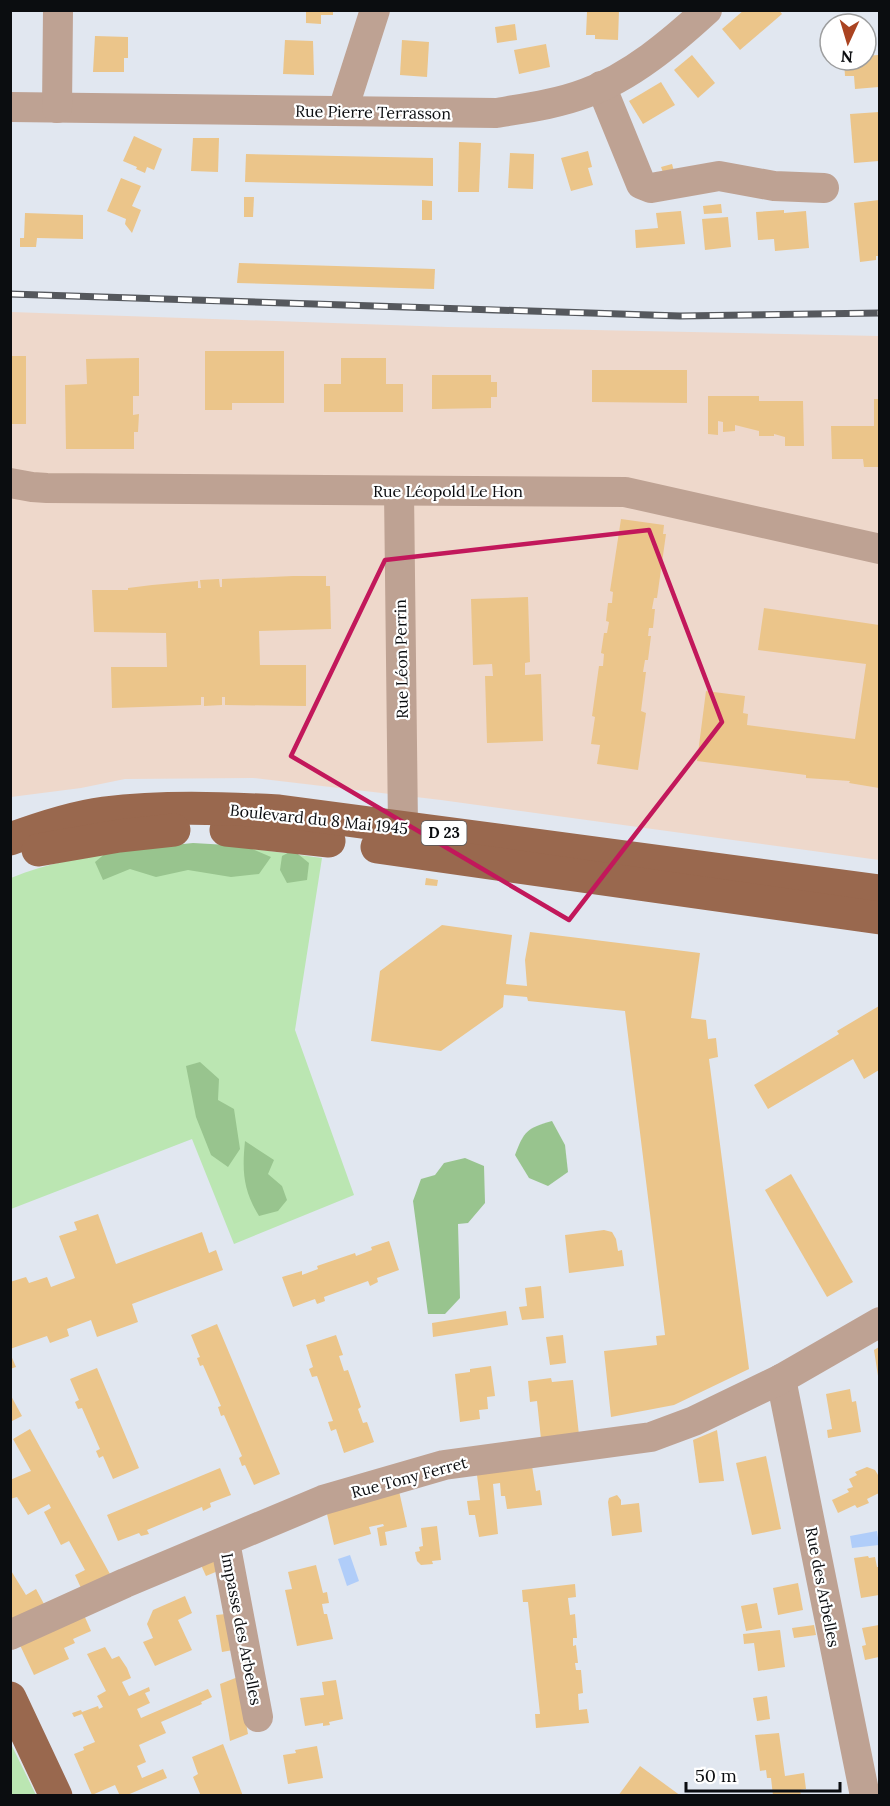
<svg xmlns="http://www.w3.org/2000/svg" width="890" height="1806" viewBox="0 0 890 1806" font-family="Lora,serif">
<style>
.commercial{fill:#eed8cb}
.green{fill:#bbe6b2}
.forest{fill:#98c48e}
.water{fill:#b0cdf9}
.building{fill:#ebc58a}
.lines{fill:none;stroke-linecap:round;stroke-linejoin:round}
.minor{stroke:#bea293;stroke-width:30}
.major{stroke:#99684e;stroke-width:33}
.rail-casing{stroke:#55585d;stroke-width:7}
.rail{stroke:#fff;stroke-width:4.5;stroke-dasharray:14;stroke-linecap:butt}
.marked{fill:none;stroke:#c2185b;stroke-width:4.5;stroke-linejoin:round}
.labels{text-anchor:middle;stroke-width:4.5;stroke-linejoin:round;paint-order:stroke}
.shield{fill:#fff;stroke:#545658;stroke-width:1.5}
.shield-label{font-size:15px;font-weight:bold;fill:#0b0d10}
.street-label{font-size:16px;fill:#0b0d10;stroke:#fff}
</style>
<rect width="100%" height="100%" fill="#e1e7f0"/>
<!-- commercial -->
<path class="commercial" d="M11,312L448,327L879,336V860L441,800L253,778L125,779L81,788L11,797Z"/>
<!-- green -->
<g class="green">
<path d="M247,848L322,858L295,1030L354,1195L234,1244L192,1139L11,1209V878C82,848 170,850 247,848Z"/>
<path d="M10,1744H11L36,1795H11Z"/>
</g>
<!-- forest -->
<g class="forest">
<path d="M193,843L245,846L271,857L259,874L231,877L188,870L156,877L130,869L103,880L95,862L107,852Z"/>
<path d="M293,850L309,863L307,880L287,883L280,870L282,856Z"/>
<path d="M200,1062L219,1079L218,1100L234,1109L240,1149L228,1167L211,1155L196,1117L186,1066Z"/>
<path d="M552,1121L565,1145L568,1172L548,1186L529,1178L515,1155C524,1131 527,1128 552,1121Z"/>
<path d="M245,1141L274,1160L268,1174L282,1186L287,1200L278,1211L259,1216C243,1190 242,1171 245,1141Z"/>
<path d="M465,1158L484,1166L485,1203L468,1223L458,1224L460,1298L445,1314H428L413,1201L421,1179L435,1175L444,1163Z"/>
</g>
<!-- water -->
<g class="water">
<path d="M877,1531L879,1545L852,1548L850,1536Z"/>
<path d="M350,1555L359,1581L347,1586L338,1559Z"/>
</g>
<!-- building -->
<g class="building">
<path d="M306,10H333V15H321V24L306,23Z"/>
<path d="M596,10H619L618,40L595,39V35H586L587,12H596Z"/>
<path d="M744,10H779L782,14L740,50L722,29Z"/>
<path d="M515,24L517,40L497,43L495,27Z"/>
<path d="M95,36L128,37V58H124V72H93Z"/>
<path d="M285,40L313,41L314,75L283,74Z"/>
<path d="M402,40L429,42L427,77L400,75Z"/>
<path d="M546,44L550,67L519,74L514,50Z"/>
<path d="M692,55L715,83L698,98L674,70Z"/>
<path d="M878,55V59H879V87L855,89L854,76H845L844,61L866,60V56Z"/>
<path d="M661,82L675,105L643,124L629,101Z"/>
<path d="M879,112V161L854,163L850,114Z"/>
<path d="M134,136L162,149L154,170L147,167L145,173L136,169L137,167L123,161Z"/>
<path d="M193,138H219L218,172L191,171Z"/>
<path d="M459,142L481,143L479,192H458Z"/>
<path d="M588,151L592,167L588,168L593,185L571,191L561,158Z"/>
<path d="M510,153L534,154L533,189L508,188Z"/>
<path d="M246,154L433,158V186L245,182Z"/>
<path d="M672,164L675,175L665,178L661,167Z"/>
<path d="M121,178L141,186L132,206L141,210L132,233L125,224L126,219L107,211Z"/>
<path d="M244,197H254L253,217H244Z"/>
<path d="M422,200L432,201V220H422Z"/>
<path d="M879,200V256H876V260L860,262L854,203Z"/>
<path d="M721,204L722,213L704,214L703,206Z"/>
<path d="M784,210V213L806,211L809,248L775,251L774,239L758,240L756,212Z"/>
<path d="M681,211L685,244L636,248L635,230L658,228L656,213Z"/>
<path d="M25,213L83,215V239L37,238L36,247H20V238H24Z"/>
<path d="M728,217L731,247L705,250L702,219Z"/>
<path d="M239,263L435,269L434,289L237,283Z"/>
<path d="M205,351H284V403H232V410H205Z"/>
<rect x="10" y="356" width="16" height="68"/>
<path d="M139,358V396H133V415L139,414L138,432H134V449H66L65,385L87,384L86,359Z"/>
<path d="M341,358H386V384H403V412H324V384H341Z"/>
<path d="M592,370H687V403L592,402Z"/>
<path d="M432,375H491V382H497V397H491V408L432,409Z"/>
<path d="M708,396H759V401H803L804,446H785V437L774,434V436H759V431L735,425V431L723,432V422L718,421V435L708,434Z"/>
<path d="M874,399H879V467H864L863,459H832L831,426H874Z"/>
<path d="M621,519L664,525L663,534H666L657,598H654L652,609H655L653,628H649L648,636H651L648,660H645L643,672H646L641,711L646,713L638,770L597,764L600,745L591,744L595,717L592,716L599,666H603L604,654L601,653L604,633H607L609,622L606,621L608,603H612L613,592L610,591Z"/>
<path d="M293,576H326V586H330L331,629L259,631L260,665H306V706L225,705V697H222V705L204,706V697H201V705L112,708L111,667H167L166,633L94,632L92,590H128V588L152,585L198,581V588H201L200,580L219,579L220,587H222V579Z"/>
<path d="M528,597L530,662L525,663V675L541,674L543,741L487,743L485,676H493L492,664L473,665L471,599Z"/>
<path d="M764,608L879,625V788L849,783L850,781L806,778V775L697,761L706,691L745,696L743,713L748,714L747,725L855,739L866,664L758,650Z"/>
<path d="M426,878L438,880L437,886L425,885Z"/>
<path d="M442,925L512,935L506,984L527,986L525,960L530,932L700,953L691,1018L706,1020L708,1039L716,1038L718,1057L709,1059L749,1369L674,1405L611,1417L604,1351L657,1345L656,1336L665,1335L625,1011L528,1001L527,997L504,995L503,1007L441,1051L371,1041L380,971Z"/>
<path d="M879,1006V1070L864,1079L853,1059L768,1109L754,1085L839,1034L837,1031Z"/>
<path d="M791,1174L853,1282L827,1297L765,1190Z"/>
<path d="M98,1214L116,1264L202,1232L209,1253L216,1250L223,1270L132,1304L138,1322L97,1337L91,1320L67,1329L69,1336L50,1343L47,1336L10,1349V1282L26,1277L29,1283L47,1277L51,1287L75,1278L59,1236L77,1230L74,1222Z"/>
<path d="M604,1230L612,1232L616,1239L618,1251L622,1250L624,1266L569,1273L565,1235Z"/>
<path d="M389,1241L399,1270L377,1278L378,1282L370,1286L368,1281L324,1297L325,1301L317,1304L315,1299L293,1307L282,1277L302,1271V1275L318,1269L317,1266L355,1253L356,1256L372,1250L371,1247Z"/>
<path d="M541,1286L544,1318L522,1320L519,1307L527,1306L525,1288Z"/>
<path d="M506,1311L508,1325L433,1337L432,1323Z"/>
<path d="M217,1324L280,1474L254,1485L245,1465L242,1466L239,1458L242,1456L224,1415L221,1416L218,1407L221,1406L203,1365L200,1366L197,1358L200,1357L191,1335Z"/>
<path d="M336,1335L343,1355L339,1356L344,1371L348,1370L361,1407L358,1409L363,1423L367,1422L374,1442L344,1453L336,1429L331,1431L328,1422L333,1421L317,1376L312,1377L309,1369L313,1367L306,1345Z"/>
<path d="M563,1335L566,1363L550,1365L546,1337Z"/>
<path d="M879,1347V1375L878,1376L874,1350Z"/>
<path d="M10,1353L16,1367L10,1369Z"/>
<path d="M491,1366L495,1396L487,1397L488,1409L479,1410L480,1419L460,1422L455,1374L470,1372V1369Z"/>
<path d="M97,1368L139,1468L113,1479L103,1456L99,1458L96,1451L100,1449L82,1408L78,1409L75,1402L79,1400L70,1379Z"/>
<path d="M551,1378L552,1382L573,1380L579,1435L541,1439L537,1401L530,1402L528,1381Z"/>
<path d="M850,1389L852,1402L856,1401L861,1432L828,1438L827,1430L832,1429L826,1394Z"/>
<path d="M10,1394L22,1416L10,1422Z"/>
<path d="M30,1429L110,1574L81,1588L75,1575L85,1570L69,1541L61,1545L44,1512L51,1508L49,1504L28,1515L17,1497L10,1499V1480L31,1471L13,1439Z"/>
<path d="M717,1430L724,1481L699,1483L693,1440Z"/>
<path d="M766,1456L781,1529L752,1535L736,1463Z"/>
<path d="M532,1466L536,1491L540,1490L542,1505L507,1509L505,1496H501L500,1483L493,1484L498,1534L479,1537L475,1515H469L467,1501L480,1500L477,1475Z"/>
<path d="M867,1467L875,1470L878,1475L879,1474V1493L867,1499L869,1503L857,1508L855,1505L838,1513L832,1500L849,1492L847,1489L853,1487L849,1479L857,1475L855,1472Z"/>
<path d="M220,1468L231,1495L210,1503L211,1507L203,1511L202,1507L147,1530L149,1534L141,1536L139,1533L118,1541L107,1515Z"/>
<path d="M399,1491L407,1527L385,1532L387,1545L380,1546L377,1528L384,1526L383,1524L369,1527L371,1534L334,1545L327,1514Z"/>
<path d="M617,1495L621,1500V1505L639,1503L642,1532L612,1536L608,1502L609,1498Z"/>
<path d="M437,1526L441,1560L432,1561L433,1564L421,1565L417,1561L415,1552L420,1551L419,1547L423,1546L421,1528Z"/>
<path d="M868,1556L869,1558L875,1557L877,1567H879V1595L861,1598L854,1558Z"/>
<path d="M216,1558L218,1571L206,1576L201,1565Z"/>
<path d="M316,1565L323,1593L327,1592L329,1603L322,1604L324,1614H327L333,1639L297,1646L285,1590L292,1589L288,1572Z"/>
<path d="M10,1569L26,1595L36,1589L44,1604L10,1620Z"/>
<path d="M798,1583L803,1610L778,1615L773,1588Z"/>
<path d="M575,1584L576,1597L568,1598L570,1615L575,1614L577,1638H573V1646L576,1645L578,1663H575L576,1670H581L583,1693L578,1694L579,1710L587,1709L589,1723L536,1728L535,1714H540L528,1602H523L522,1590Z"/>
<path d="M185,1596L192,1613L178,1620L192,1650L155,1666L143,1642L153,1638L147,1624L153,1610Z"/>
<path d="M757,1603L762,1628L746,1631L741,1606Z"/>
<path d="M226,1614L233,1650L222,1652L216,1615Z"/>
<path d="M84,1615L91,1631L73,1639L75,1643L64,1648L69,1659L34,1675L19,1643Z"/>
<path d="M814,1625L816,1635L794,1638L792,1628Z"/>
<path d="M879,1625V1657L865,1660L862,1646L866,1645L862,1628Z"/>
<path d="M780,1630L785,1667L758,1671L754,1643L744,1644L743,1634Z"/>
<path d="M105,1647L112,1659L119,1656L127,1668L131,1678L122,1682L129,1696L149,1687L150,1691L145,1693L150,1703L137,1709L141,1718L208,1689L212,1697L201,1702L202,1704L161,1722L166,1733L139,1745L146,1762L137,1766L142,1778L163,1769L167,1778L125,1796H120L115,1785L92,1795L74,1754L84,1750L83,1747L95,1742L82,1714L74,1717L72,1713L81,1710L82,1712L98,1706L99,1709L103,1707L97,1696L106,1691L87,1654Z"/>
<path d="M238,1677L248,1734L230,1741L220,1684Z"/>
<path d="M336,1680L343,1719L329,1722L330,1725L323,1726V1723L305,1726L300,1698L324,1695L322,1682Z"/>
<path d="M767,1696L770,1719L757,1721L753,1698Z"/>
<path d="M779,1733L785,1776L804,1773L806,1789L800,1790L801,1796H773L771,1778H767L766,1770L760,1771L755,1735Z"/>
<path d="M223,1744L243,1796H201L193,1777L198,1774L192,1757Z"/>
<path d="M317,1746L323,1778L288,1784L283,1755L296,1753L295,1750Z"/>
<path d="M640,1766L681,1796H618Z"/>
</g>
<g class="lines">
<!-- minor -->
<g class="minor">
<path d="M601,86L641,184L651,188L719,176L774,186L824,188"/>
<path d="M10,107L496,113C526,108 557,104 586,93C631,77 672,42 707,10"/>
<path d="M57,108L58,10"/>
<path d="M343,110L375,10"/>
<path d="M10,483L32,487L47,488L625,492L880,549"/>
<path d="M399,491L403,828"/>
<path d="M781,1379L865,1796"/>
<path d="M225,1542L258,1717"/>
<path d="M10,1635L125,1583L323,1500L444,1465L651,1437L694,1421L781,1379L880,1322"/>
</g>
<!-- major -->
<g class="major">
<path d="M226,830L329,841"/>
<path d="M10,839C40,828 73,817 104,813C162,806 221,808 279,811L880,891"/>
<path d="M377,847L880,918"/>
<path d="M38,850L119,836L174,830"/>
<path d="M10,1698L56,1796"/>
</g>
<!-- rail casing -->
<g class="rail-casing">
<path id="rail" d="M10,294L680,316L880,313"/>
</g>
<!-- rail -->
<use href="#rail" class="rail"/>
</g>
<!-- marked area -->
<path class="marked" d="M649,530L722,722L569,920L291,756L385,560Z"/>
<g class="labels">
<!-- shield labels -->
<rect class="shield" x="421.5" y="821" width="45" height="24" rx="4.5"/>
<g class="shield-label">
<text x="444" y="838">D 23</text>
</g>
<!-- street labels -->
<g class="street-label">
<text transform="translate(373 112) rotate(1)" y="6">Rue Pierre Terrasson</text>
<text x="448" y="497">Rue Léopold Le Hon</text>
<text transform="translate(401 659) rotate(-91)" y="6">Rue Léon Perrin</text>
<text transform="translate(319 819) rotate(6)" y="6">Boulevard du 8 Mai 1945</text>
<text transform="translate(409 1477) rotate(-15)" y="6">Rue Tony Ferret</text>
<text transform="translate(823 1587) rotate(79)" y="6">Rue des Arbelles</text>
<text transform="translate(242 1629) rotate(79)" y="6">Impasse des Arbelles</text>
</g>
</g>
<!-- border -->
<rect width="890" height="1806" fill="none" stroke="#0b0d10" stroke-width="24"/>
<!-- north arrow -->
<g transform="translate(848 42) rotate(184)"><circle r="28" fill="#ffffff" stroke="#9d9e9f" stroke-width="1.5"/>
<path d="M0-4.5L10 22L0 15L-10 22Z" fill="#aa4321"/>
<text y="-9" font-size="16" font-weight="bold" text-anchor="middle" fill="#0b0d10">N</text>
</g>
<!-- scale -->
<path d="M686 1782v9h154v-9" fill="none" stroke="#0b0d10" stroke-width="3"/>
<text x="695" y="1782" font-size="18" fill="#0b0d10" stroke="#ffffff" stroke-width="4.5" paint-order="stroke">50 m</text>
</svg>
